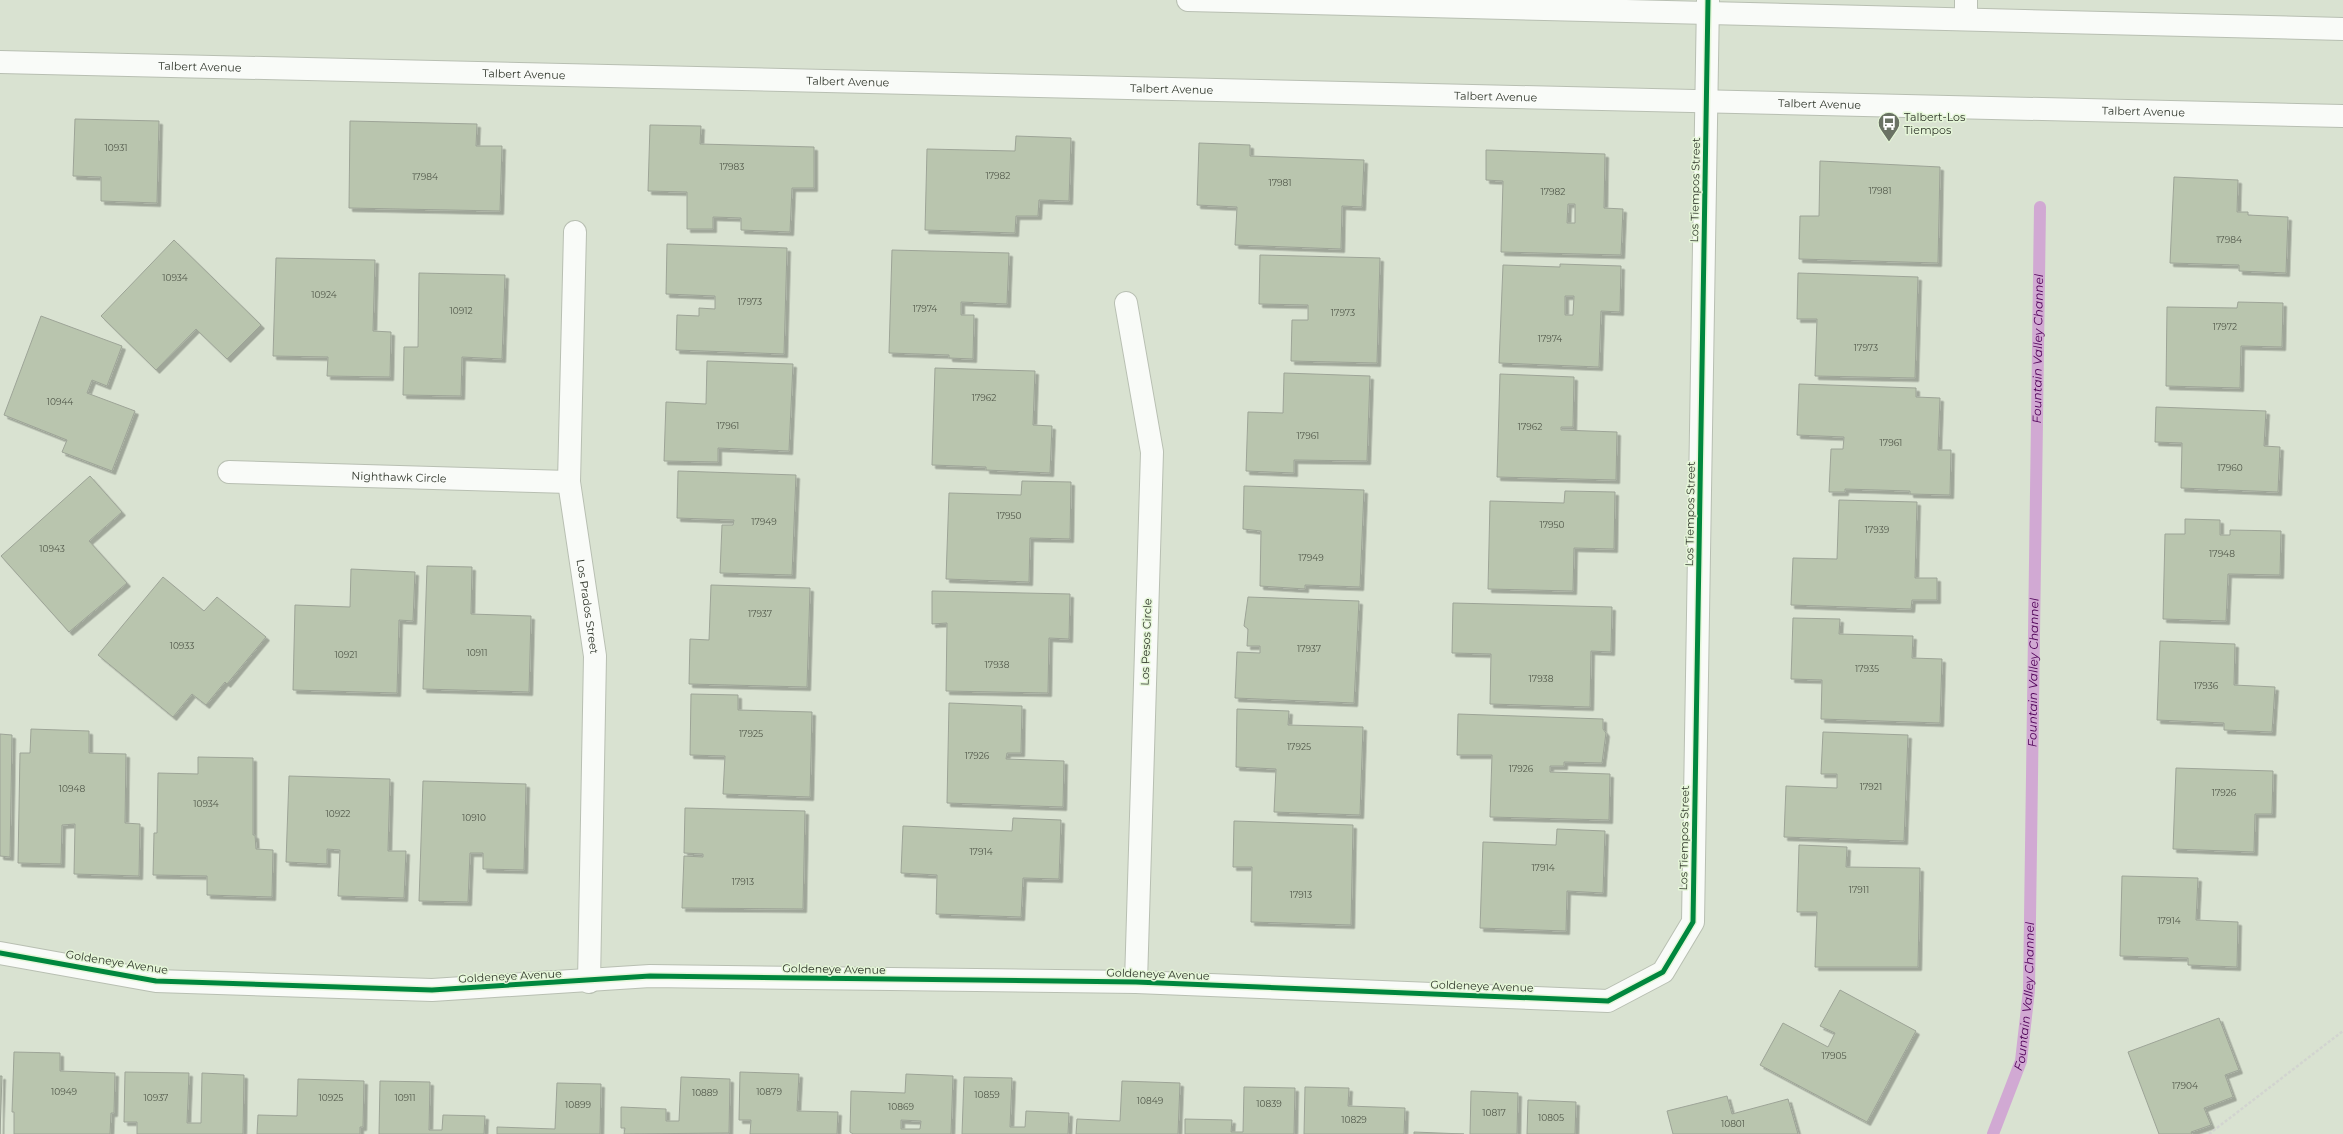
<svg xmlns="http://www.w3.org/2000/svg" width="2343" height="1134" viewBox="0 0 2343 1134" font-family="Montserrat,sans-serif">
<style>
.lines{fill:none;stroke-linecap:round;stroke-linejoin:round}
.stream{stroke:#d1a9d3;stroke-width:12}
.building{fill:#b9c5ae;stroke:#9da497;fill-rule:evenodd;filter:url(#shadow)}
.minor-casing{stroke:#b8bfb2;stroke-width:24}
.major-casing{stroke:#b8bfb2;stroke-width:24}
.path{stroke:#d2d4d0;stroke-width:2.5;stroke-dasharray:3 2;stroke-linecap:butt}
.minor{stroke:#f9fbf8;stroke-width:22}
.major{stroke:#f9fbf8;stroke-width:22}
.cycleway-casing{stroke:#e5f6d8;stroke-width:8}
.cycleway{stroke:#00873e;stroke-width:5}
.labels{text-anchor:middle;stroke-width:3;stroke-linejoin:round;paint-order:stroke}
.number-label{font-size:9px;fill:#52594b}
.street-label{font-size:11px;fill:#2f352a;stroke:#e5f6d8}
.poi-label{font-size:11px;fill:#2f352a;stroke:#e5f6d8;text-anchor:start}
.water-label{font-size:12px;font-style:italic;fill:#4f0057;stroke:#e5f6d8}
</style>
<defs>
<filter id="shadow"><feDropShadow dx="3.5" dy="3.5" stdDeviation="0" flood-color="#0004"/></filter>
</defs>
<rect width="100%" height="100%" fill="#d9e2d1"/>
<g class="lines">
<!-- stream -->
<path class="stream" id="s1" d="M1993,1134L2021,1061L2029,990L2040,207"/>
</g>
<!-- building -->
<g class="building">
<path d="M75,119L159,121L157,203L101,201V177L73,176Z"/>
<path d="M350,121L477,124L476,146H502L500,211L349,208Z"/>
<path d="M650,125L701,126L700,144L814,147V188H792L790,232L741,230V218L713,217V229H687V192L648,191Z"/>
<path d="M1016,136L1071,138L1069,201L1039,200L1038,216H1016L1015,233L925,230L927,149L1015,151Z"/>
<path d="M1199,143L1250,145V156L1364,160L1362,207L1342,206L1341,249L1235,245L1237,207L1197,205Z"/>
<path d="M1486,150L1605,154L1604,208L1623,209L1621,255L1501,252L1503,181L1486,180ZM1568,204H1575V223H1567Z"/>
<path d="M1820,161L1940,167L1938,263L1799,259L1800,216H1819Z"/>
<path d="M2174,177L2238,180L2237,212H2248V215L2288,217L2286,273L2239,271V265L2170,263Z"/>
<path d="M174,240L261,325L227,359L196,329L156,370L101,316Z"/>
<path d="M667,244L787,248L784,354L676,350L677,315L699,316V308L715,309V296L666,294Z"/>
<path d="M892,250L1009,253L1007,304L961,302V315H974L973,359L949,358V355L889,353Z"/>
<path d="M1260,255L1380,258L1377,363L1291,361L1292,320H1308V305L1259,304Z"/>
<path d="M276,258L375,260L373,331L391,332L390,377L327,376L328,357L273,356Z"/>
<path d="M1560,264L1621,266L1620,312L1601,311L1599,367L1499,363L1503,265L1560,267ZM1565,296H1574L1573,315H1565Z"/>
<path d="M419,273L505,275L502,359L462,357L461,396L403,395L404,347H418Z"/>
<path d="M1798,273L1918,277L1915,378L1815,376L1817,319H1797Z"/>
<path d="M2238,302L2283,303L2282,347L2241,346L2240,388L2166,386L2167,307L2237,308Z"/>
<path d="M41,316L122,346L107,386L92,380L87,393L135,411L112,471L62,452L67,440L4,415Z"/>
<path d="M707,361L793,364L789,451L718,448V462L664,461L666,402L706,404Z"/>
<path d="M935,368L1035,371L1033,425L1052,426L1050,473L986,470V467L932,465Z"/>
<path d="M1284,373L1370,376L1367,461L1294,460V473L1246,471L1248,412L1283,413Z"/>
<path d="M1500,374L1574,377L1573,427H1561V430L1617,432L1616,480L1497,477Z"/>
<path d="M1799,384L1916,388V397L1940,398L1938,450H1951L1950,495L1910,494V491L1845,489V492H1829L1831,449H1843L1844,437L1797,435Z"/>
<path d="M2156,407L2266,411L2264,446L2280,447L2278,492L2181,488L2182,443L2155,442Z"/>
<path d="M678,471L796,475L792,575L720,573L722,525H733L734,520L677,518Z"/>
<path d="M90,476L122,512L89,541L127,583L69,632L1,556Z"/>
<path d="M1022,481L1071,482L1070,539L1030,538L1029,582L946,579L949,493L1021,495Z"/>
<path d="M1244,486L1364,490L1360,587L1305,585V589L1260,586L1261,531L1243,529Z"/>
<path d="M1565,491L1615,492L1614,549L1574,548L1573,591L1488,589L1490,501L1564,503Z"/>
<path d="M1839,500L1917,502L1915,578H1937V600H1912L1911,609L1791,605L1793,558L1837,559Z"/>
<path d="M2185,519L2220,520V535H2230V530L2281,531L2280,575L2228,574L2226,621L2163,619L2165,534H2185Z"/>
<path d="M427,566L472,567L471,614L531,616L529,692L423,689Z"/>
<path d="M351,569L415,572L413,621L399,620L397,693L293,690L295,605L350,607Z"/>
<path d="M163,577L204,611L217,597L266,637L227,684L225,682L206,705L192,694L173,717L98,655Z"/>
<path d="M711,585L810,588L807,687L689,684L690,639L709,640Z"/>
<path d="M932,591L1070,594L1069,639L1049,638L1048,693L946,691L947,623L932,624Z"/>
<path d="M1248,597L1359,601L1354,703L1235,698L1237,652L1260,653V646H1247L1248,629L1244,626Z"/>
<path d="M1453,603L1612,607L1611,652L1591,651L1590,707L1490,704L1491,654L1452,653Z"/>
<path d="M1793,618L1840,619L1839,634L1913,636L1912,658L1942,659L1940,723L1821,719L1822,680L1791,679Z"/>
<path d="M2160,641L2235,644L2234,685L2275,687L2272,732L2224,730V723L2157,720Z"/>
<path d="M691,694L738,695V710L812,712L810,797L723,794L725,756L690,755Z"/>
<path d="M949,703L1022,706L1021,753H1007L1006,759L1064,761L1063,807L947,803Z"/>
<path d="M1237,709L1289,711L1288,725L1363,727L1360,815L1274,812L1276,769L1236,767Z"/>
<path d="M1458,714L1603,719V729L1606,733L1602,763L1564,762V766H1550V772L1610,774L1609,820L1490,817L1492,755H1457Z"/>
<path d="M31,729L89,731V753L126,754L125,823L140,824L139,876L74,874L75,824L62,825L61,864L18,863L20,753H30Z"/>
<path d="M1823,732L1908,735L1904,841L1784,837L1786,786L1837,788V774H1821Z"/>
<path d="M0,734L12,735L10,857L0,856Z"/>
<path d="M198,757L253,758V835H255L256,849L273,850L272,897L207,895V876L153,875L154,833H157L158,773L198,774Z"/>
<path d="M2176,768L2273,771L2272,814H2255L2254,852L2173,849Z"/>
<path d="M289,776L390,779L388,851H406L404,898L338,896L340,850L327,849V864L286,862Z"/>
<path d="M423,781L526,784L524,870L483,869V853H470L468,902L419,901Z"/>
<path d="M685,808L805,811L803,909L682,908L684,856L703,857V854L684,853Z"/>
<path d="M1013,818L1061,820L1059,879L1023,878L1021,917L936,914L937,875L901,873L903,826L1012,831Z"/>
<path d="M1234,821L1353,825L1351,925L1251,922L1252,867H1233Z"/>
<path d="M1557,829L1605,831L1603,893L1567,891L1566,931L1480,928L1483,842L1556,845Z"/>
<path d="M1799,845L1847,847L1846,867L1920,868L1918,967H1815L1817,912H1797Z"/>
<path d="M2122,876L2198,878L2196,920L2238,922L2237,967L2188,965V958L2120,956Z"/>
<path d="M1840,990L1916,1031L1867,1122L1760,1065L1783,1023L1828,1047L1835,1033L1820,1026Z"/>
<path d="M2219,1018L2239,1070L2225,1075L2233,1097L2204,1108L2211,1125L2191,1132L2192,1134H2159L2128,1052Z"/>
<path d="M14,1052L60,1053V1071L115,1073L114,1113H111L110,1134H14V1112H12Z"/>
<path d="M125,1072L189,1073L187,1123H201L202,1073L244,1075L243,1134H137V1122H124Z"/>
<path d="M740,1072L799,1074L797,1111L838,1112L837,1134H750L751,1120H739Z"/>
<path d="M906,1074L953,1076L951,1134H853L850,1132L851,1091L905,1093ZM901,1120L921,1121L920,1129H901Z"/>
<path d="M0,1076H2L0,1134Z"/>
<path d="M681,1077L730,1079L729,1133L624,1134L625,1128H621V1107L666,1109V1121H679Z"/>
<path d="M964,1077L1012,1078L1010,1127H1025L1026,1111L1069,1113L1068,1134H962Z"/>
<path d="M298,1079L364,1081L363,1127H360V1134H257L258,1115L297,1116Z"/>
<path d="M380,1081L430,1082L429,1130H442L443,1115L485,1116L484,1134H379Z"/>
<path d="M1122,1081L1180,1083L1178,1134H1076L1077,1119L1120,1121Z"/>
<path d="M557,1083L601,1084L600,1134H497V1127L555,1129Z"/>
<path d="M1244,1087L1295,1088L1294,1134H1185V1119L1232,1120L1231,1132H1243Z"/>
<path d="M1305,1087L1349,1088L1348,1106L1405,1108L1404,1134H1304Z"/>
<path d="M1471,1091L1518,1093L1517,1134H1470Z"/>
<path d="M1727,1096L1732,1114L1788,1099L1798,1134H1673L1667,1111Z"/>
<path d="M1528,1100L1576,1102L1575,1134H1527Z"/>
<path d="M1414,1132L1464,1134H1414Z"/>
</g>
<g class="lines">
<!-- minor casing -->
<g class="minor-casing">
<g id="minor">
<path d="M1966,0V19"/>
<path id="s2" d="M575,232L569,482L595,656L589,982"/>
<path d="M1126,303L1152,452L1136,982"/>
<path id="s3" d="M229,472L569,482"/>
<path d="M0,953L156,981L432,990L650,976L1136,982L1608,1001L1663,972L1693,922L1708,0"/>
</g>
</g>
<!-- major casing -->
<g class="major-casing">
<g id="major">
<path d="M1188,0L2343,29"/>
<path id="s4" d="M0,62L2343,116"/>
</g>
</g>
<!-- path -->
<path class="path" d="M2209,1134L2343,1031"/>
<!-- minor -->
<use href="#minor" class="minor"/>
<!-- major -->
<use href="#major" class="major"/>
<!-- cycleway casing -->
<g class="cycleway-casing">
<path id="cycleway" d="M0,953L156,981L432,990L650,976L1136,982L1608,1001L1663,972L1693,922L1708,0"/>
</g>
<!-- cycleway -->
<use href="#cycleway" class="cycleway"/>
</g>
<!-- icons -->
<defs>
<g id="bus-pin" transform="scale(1.15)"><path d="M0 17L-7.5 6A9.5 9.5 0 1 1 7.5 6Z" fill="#6a7264" stroke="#e5f6d8"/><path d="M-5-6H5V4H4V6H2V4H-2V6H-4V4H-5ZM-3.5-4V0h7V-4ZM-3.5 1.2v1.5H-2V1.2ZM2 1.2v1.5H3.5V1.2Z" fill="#fff"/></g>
</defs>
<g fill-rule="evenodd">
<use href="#bus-pin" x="1889" y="123"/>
</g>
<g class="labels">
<!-- number labels -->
<g class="number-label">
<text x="116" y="151">10931</text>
<text x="732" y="170">17983</text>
<text x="998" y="179">17982</text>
<text x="425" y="180">17984</text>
<text x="1280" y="186">17981</text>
<text x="1880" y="194">17981</text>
<text x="1553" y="195">17982</text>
<text x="2229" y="243">17984</text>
<text x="175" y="281">10934</text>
<text x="324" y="298">10924</text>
<text x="750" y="305">17973</text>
<text x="925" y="312">17974</text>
<text x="461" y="314">10912</text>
<text x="1343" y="316">17973</text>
<text x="2225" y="330">17972</text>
<text x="1550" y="342">17974</text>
<text x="1866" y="351">17973</text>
<text x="984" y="401">17962</text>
<text x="60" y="405">10944</text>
<text x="728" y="429">17961</text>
<text x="1530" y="430">17962</text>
<text x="1308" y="439">17961</text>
<text x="1891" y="446">17961</text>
<text x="2230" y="471">17960</text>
<text x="1009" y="519">17950</text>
<text x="764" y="525">17949</text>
<text x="1552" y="528">17950</text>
<text x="1877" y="533">17939</text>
<text x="52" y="552">10943</text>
<text x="2222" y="557">17948</text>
<text x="1311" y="561">17949</text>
<text x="760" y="617">17937</text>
<text x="182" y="649">10933</text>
<text x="1309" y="652">17937</text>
<text x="477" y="656">10911</text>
<text x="346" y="658">10921</text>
<text x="997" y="668">17938</text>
<text x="1867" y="672">17935</text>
<text x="1541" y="682">17938</text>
<text x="2206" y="689">17936</text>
<text x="751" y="737">17925</text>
<text x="1299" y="750">17925</text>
<text x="977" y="759">17926</text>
<text x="1521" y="772">17926</text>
<text x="1871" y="790">17921</text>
<text x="72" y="792">10948</text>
<text x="2224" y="796">17926</text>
<text x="206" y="807">10934</text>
<text x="338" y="817">10922</text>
<text x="474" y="821">10910</text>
<text x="981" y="855">17914</text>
<text x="1543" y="871">17914</text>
<text x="743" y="885">17913</text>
<text x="1859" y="893">17911</text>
<text x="1301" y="898">17913</text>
<text x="2169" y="924">17914</text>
<text x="1834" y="1059">17905</text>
<text x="2185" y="1089">17904</text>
<text x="64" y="1095">10949</text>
<text x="769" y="1095">10879</text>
<text x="705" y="1096">10889</text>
<text x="987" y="1098">10859</text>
<text x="156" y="1101">10937</text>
<text x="331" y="1101">10925</text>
<text x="405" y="1101">10911</text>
<text x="1150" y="1104">10849</text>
<text x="1269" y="1107">10839</text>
<text x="578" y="1108">10899</text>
<text x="901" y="1110">10869</text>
<text x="1494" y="1116">10817</text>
<text x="1551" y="1121">10805</text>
<text x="1354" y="1123">10829</text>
<text x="1733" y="1127">10801</text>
</g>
<!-- street labels -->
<g class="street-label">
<text dy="4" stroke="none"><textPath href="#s4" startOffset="200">Talbert Avenue</textPath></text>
<text dy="4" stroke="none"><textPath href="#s4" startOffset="524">Talbert Avenue</textPath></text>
<text dy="4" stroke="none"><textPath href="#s4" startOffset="848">Talbert Avenue</textPath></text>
<text dy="4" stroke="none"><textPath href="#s4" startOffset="1172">Talbert Avenue</textPath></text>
<text dy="4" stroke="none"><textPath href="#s4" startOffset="1496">Talbert Avenue</textPath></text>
<text dy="4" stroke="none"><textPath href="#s4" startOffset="1820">Talbert Avenue</textPath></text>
<text dy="4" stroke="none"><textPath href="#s4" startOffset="2144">Talbert Avenue</textPath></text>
<text transform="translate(1695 190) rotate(-89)" y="4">Los Tiempos Street</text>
<text dy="4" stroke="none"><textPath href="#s3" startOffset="170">Nighthawk Circle</textPath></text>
<text transform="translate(1690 514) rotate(-89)" y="4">Los Tiempos Street</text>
<text dy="4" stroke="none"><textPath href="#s2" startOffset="376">Los Prados Street</textPath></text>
<text transform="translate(1146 642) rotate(-88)" y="4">Los Pesos Circle</text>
<text transform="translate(1684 838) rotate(-89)" y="4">Los Tiempos Street</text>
<text transform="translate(117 962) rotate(9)" y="4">Goldeneye Avenue</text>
<text transform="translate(834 969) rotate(1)" y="4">Goldeneye Avenue</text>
<text transform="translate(1158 974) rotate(2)" y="4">Goldeneye Avenue</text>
<text transform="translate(510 976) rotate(-3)" y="4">Goldeneye Avenue</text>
<text transform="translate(1482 986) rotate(2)" y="4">Goldeneye Avenue</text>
</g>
<!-- poi labels -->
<g class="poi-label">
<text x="1904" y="121">Talbert-Los<tspan x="1904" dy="13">Tiempos</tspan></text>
</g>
<!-- water labels -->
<g class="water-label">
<text dy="4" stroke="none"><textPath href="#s1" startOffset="791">Fountain Valley Channel</textPath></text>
<text dy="4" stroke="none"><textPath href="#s1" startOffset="467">Fountain Valley Channel</textPath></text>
<text dy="4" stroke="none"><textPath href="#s1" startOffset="143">Fountain Valley Channel</textPath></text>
</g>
</g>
</svg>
